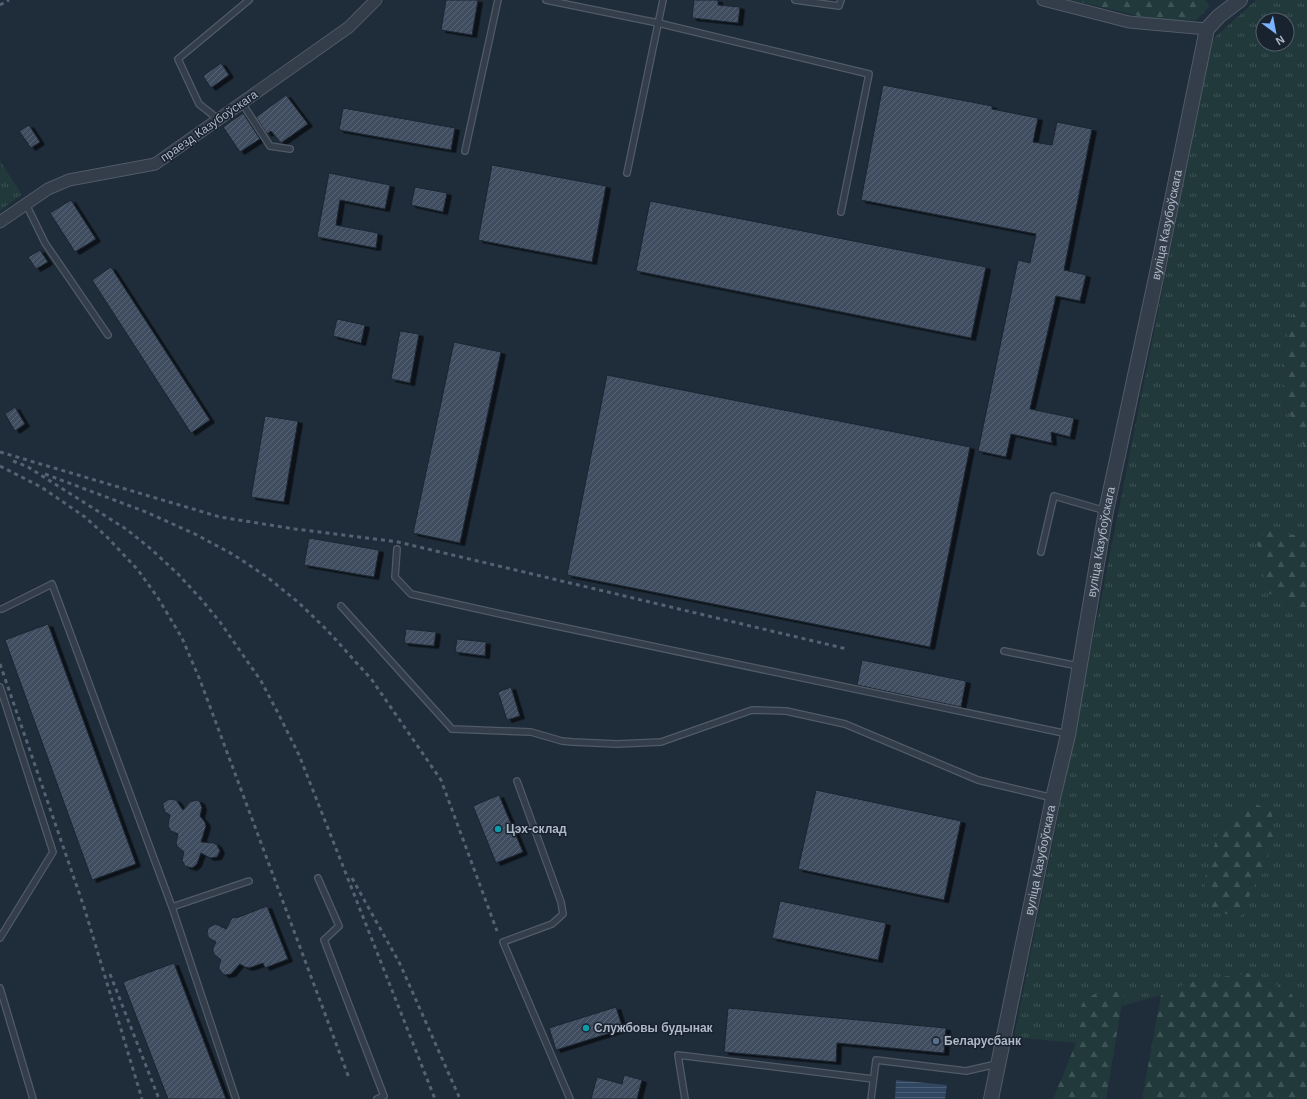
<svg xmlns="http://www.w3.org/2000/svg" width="1307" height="1099" viewBox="0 0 1307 1099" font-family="Arial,sans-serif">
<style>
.grass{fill:url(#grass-tufts);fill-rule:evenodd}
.forest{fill:url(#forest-firs)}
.water{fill:url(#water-rules)}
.building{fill:url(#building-hatch);stroke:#1b2531;filter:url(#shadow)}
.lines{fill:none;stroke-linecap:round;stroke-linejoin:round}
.service-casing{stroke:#515b68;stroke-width:8}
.minor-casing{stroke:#515b68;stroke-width:13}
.tertiary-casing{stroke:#515b68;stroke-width:16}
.service{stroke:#333e4a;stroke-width:5.5}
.minor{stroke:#333e4a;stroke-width:11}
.tertiary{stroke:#333e4a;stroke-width:14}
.rail{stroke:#556272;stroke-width:3;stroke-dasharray:4 4;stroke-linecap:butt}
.culture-dot{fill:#0f9aa8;stroke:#19232f;stroke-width:1.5}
.service-dot{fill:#5c6f8a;stroke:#19232f;stroke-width:1.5}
.labels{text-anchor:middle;stroke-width:3;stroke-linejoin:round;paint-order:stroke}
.street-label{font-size:12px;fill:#aeb8c7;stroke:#19232f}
.poi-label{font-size:12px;font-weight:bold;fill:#aeb8c7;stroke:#19232f;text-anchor:start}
</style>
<defs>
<pattern id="grass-tufts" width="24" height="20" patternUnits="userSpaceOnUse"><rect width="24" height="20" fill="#21393b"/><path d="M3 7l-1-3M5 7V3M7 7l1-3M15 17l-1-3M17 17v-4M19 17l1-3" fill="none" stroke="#3f5456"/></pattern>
<pattern id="forest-firs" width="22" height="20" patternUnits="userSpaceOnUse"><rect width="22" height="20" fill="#21393b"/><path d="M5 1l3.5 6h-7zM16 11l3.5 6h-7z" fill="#3f5456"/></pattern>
<pattern id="water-rules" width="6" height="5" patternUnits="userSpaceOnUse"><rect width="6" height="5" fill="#304661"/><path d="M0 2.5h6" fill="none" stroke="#4b5f76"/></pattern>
<pattern id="building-hatch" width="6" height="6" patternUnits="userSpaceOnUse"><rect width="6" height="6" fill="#404e60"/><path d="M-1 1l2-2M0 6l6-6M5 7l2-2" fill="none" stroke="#596575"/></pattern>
<filter id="shadow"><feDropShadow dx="4.5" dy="2.5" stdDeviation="0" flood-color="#0009"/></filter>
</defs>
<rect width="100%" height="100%" fill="#1f2c3a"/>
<!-- grass -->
<g class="grass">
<path d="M1256,0H1307V271L1304,275L1282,356L1283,398L1307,454V526L1294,535L1280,532L1268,593L1307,610V1016L1288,990L1190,982L1161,995L1122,1006L1124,991L1078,1014L1076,1043L1014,1037L1212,40ZM1263,20H1287V44H1263Z"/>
<path d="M0,161L22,194L0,211Z"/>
</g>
<!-- forest -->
<g class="forest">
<path d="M1073,0H1205L1210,6L1196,20L1163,22Z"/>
<path d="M1307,271V454L1283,398L1282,356L1304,275Z"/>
<path d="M1270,523L1280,532L1294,535L1307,526V610L1268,593L1257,543Z"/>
<path d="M1250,801L1272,812L1273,844L1240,917L1213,911L1204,882L1220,825Z"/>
<path d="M1248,973L1288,990L1307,1016V1099H1142L1161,995L1190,982Z"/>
<path d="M1124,991L1106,1099H1053L1076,1043L1078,1014L1084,1000L1095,994Z"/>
</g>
<!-- water -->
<path class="water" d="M896,1080L947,1085L945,1099H895Z"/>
<!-- building -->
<g class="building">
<path d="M446,0H478L472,35L441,30Z"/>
<path d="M694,0H718V5L740,7L738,23L692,18Z"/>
<path d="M221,63L229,75L211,88L203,76Z"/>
<path d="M883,85L992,106V109L1038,118L1033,142L1052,145L1057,122L1092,129L1064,270L1086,275L1080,301L1056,296L1030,409L1074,418L1070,437L1051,432L1052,443L1011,434L1006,457L978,451L1018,260L1030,263L1036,234L861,200Z"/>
<path d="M286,95L308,124L281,143L271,131L267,134L256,117Z"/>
<path d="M343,108L455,128L451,150L339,130Z"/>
<path d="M243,113L260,139L240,152L223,127Z"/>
<path d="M29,125L40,142L31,148L19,131Z"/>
<path d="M492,165L606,186L592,262L478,240Z"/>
<path d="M329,173L390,185L385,209L340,200L336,225L378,233L376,248L317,237Z"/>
<path d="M415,187L447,193L443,212L411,205Z"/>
<path d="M71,200L96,239L75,252L50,213Z"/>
<path d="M650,201L986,267L971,338L636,271Z"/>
<path d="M40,250L48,262L36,269L28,257Z"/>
<path d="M111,267L210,420L191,433L92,280Z"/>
<path d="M337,319L365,325L361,343L333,336Z"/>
<path d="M400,331L419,334L410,383L391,379Z"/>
<path d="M454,342L501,352L460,543L413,533Z"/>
<path d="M607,375L970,447L930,647L567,575Z"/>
<path d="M15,407L25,424L15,431L5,414Z"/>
<path d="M265,416L298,421L284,502L251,497Z"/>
<path d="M309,538L379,550L374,577L304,565Z"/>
<path d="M48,624L136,864L92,880L5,640Z"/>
<path d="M406,629L436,632L434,646L404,643Z"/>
<path d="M457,639L486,642L485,656L455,652Z"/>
<path d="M862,660L966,681L961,707L857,685Z"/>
<path d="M511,687L520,716L507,720L498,692Z"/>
<path d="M816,790L961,821L944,900L798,869Z"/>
<path d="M499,795L523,852L496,863L473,806Z"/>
<path d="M169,799L176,800L183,810L190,802L197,800L200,802L202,808L200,816L205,822L206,826L201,842L214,843L217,845L220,851L217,857L210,858L201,853L197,864L195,866L192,868L185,866L182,860L184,852L177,846L176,843L178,834L171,831L169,828L168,825L170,815L165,812L163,806V803Z"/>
<path d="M780,901L886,923L878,960L772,938Z"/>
<path d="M267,906L288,959L265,968L263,963L249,968L245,967L240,964L231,974L224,975L219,969V965L221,960L215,955L213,952V948L216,942L209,938L207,934L208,928L211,926L216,924L226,929L232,918L239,917Z"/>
<path d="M174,963L226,1099H168L123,982Z"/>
<path d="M616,1007L623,1029L556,1050L549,1028Z"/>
<path d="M728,1008L946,1028L944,1053L837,1043L836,1062L724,1052Z"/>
<path d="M624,1075L642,1080L637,1099H591L597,1077L622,1084Z"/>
</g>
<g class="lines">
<!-- service casing -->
<g class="service-casing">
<g id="service">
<path d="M546,0L658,23L869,74L841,212"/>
<path d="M795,0L839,6L841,0"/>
<path d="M242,103L270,146L290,149"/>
<path d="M218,119L199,104L178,59L249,0"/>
<path d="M465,151L498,0"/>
<path d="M627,173L663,0"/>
<path d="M26,204L45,243L108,335"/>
<path d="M397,549L395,577L411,594L514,617L1068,734"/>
<path d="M1041,552L1054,496L1106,511"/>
<path d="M341,606L452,729L531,732L562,741L573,742L617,744L661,742L752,710L786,711L845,724L978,780L1053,798"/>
<path d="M2,609L52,584L172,907L236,1099"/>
<path d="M1004,651L1078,666"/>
<path d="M0,687L53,852L0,938"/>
<path d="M517,781L561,902L563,914L552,924L503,942L570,1099"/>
<path d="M318,878L339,926L324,940L384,1096L377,1099"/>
<path d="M172,907L249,881"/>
<path d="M0,988L33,1099"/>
<path d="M685,1099L678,1055L873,1079"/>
<path d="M871,1099L876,1060L966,1071L997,1064"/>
</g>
</g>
<!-- minor casing -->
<g class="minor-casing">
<g id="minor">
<path d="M1043,0L1129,22L1207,29"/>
<path d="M0,222L48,189L69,180L155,164L349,27L376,0"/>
</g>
</g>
<!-- tertiary casing -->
<g class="tertiary-casing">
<g id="tertiary">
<path id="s1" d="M991,1099L1053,798L1068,735L1106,511L1157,273L1207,29L1219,16L1240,0"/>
</g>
</g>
<!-- service -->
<use href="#service" class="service"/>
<!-- minor -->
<use href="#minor" class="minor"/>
<!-- tertiary -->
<use href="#tertiary" class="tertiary"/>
<!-- rail -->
<g class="rail">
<path d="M0,5L9,0"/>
<path d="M0,452L220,517L295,529L398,542L847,649"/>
<path d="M13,461L28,467L126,529L151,549L178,574L201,599L220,622L261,681L278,713L299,755L435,1099"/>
<path d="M0,466L41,487L85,517L107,537L138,570L158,598L182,638L200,680L349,1078"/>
<path d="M45,474L146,512L195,534L234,555L267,577L298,602L327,630L372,680L441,780L497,931"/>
<path d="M0,664L84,907L142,1099"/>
<path d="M352,878L400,964L460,1099"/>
<path d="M110,974L159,1099"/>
</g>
</g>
<!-- markers -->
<g class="culture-dot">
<circle cx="498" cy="829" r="4"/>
<circle cx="586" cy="1028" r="4"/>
</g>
<circle class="service-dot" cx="936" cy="1041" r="4"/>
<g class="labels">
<!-- street labels -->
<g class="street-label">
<text transform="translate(209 126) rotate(-35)" y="4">праезд Казубоўскага</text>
<text dy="4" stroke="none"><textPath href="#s1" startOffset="892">вуліца Казубоўскага</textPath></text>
<text dy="4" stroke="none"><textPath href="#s1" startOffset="568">вуліца Казубоўскага</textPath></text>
<text dy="4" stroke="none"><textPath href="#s1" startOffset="244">вуліца Казубоўскага</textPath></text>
</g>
<!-- poi labels -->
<g class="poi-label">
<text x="506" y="833">Цэх-склад</text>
<text x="594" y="1032">Службовы будынак</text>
<text x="944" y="1045">Беларусбанк</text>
</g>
</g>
<!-- north arrow -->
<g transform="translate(1275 32) rotate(148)"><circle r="19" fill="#19232f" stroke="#555f6c"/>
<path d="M0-3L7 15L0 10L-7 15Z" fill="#7bb3ff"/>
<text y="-6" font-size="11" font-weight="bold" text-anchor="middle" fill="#aeb8c7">N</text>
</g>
</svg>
